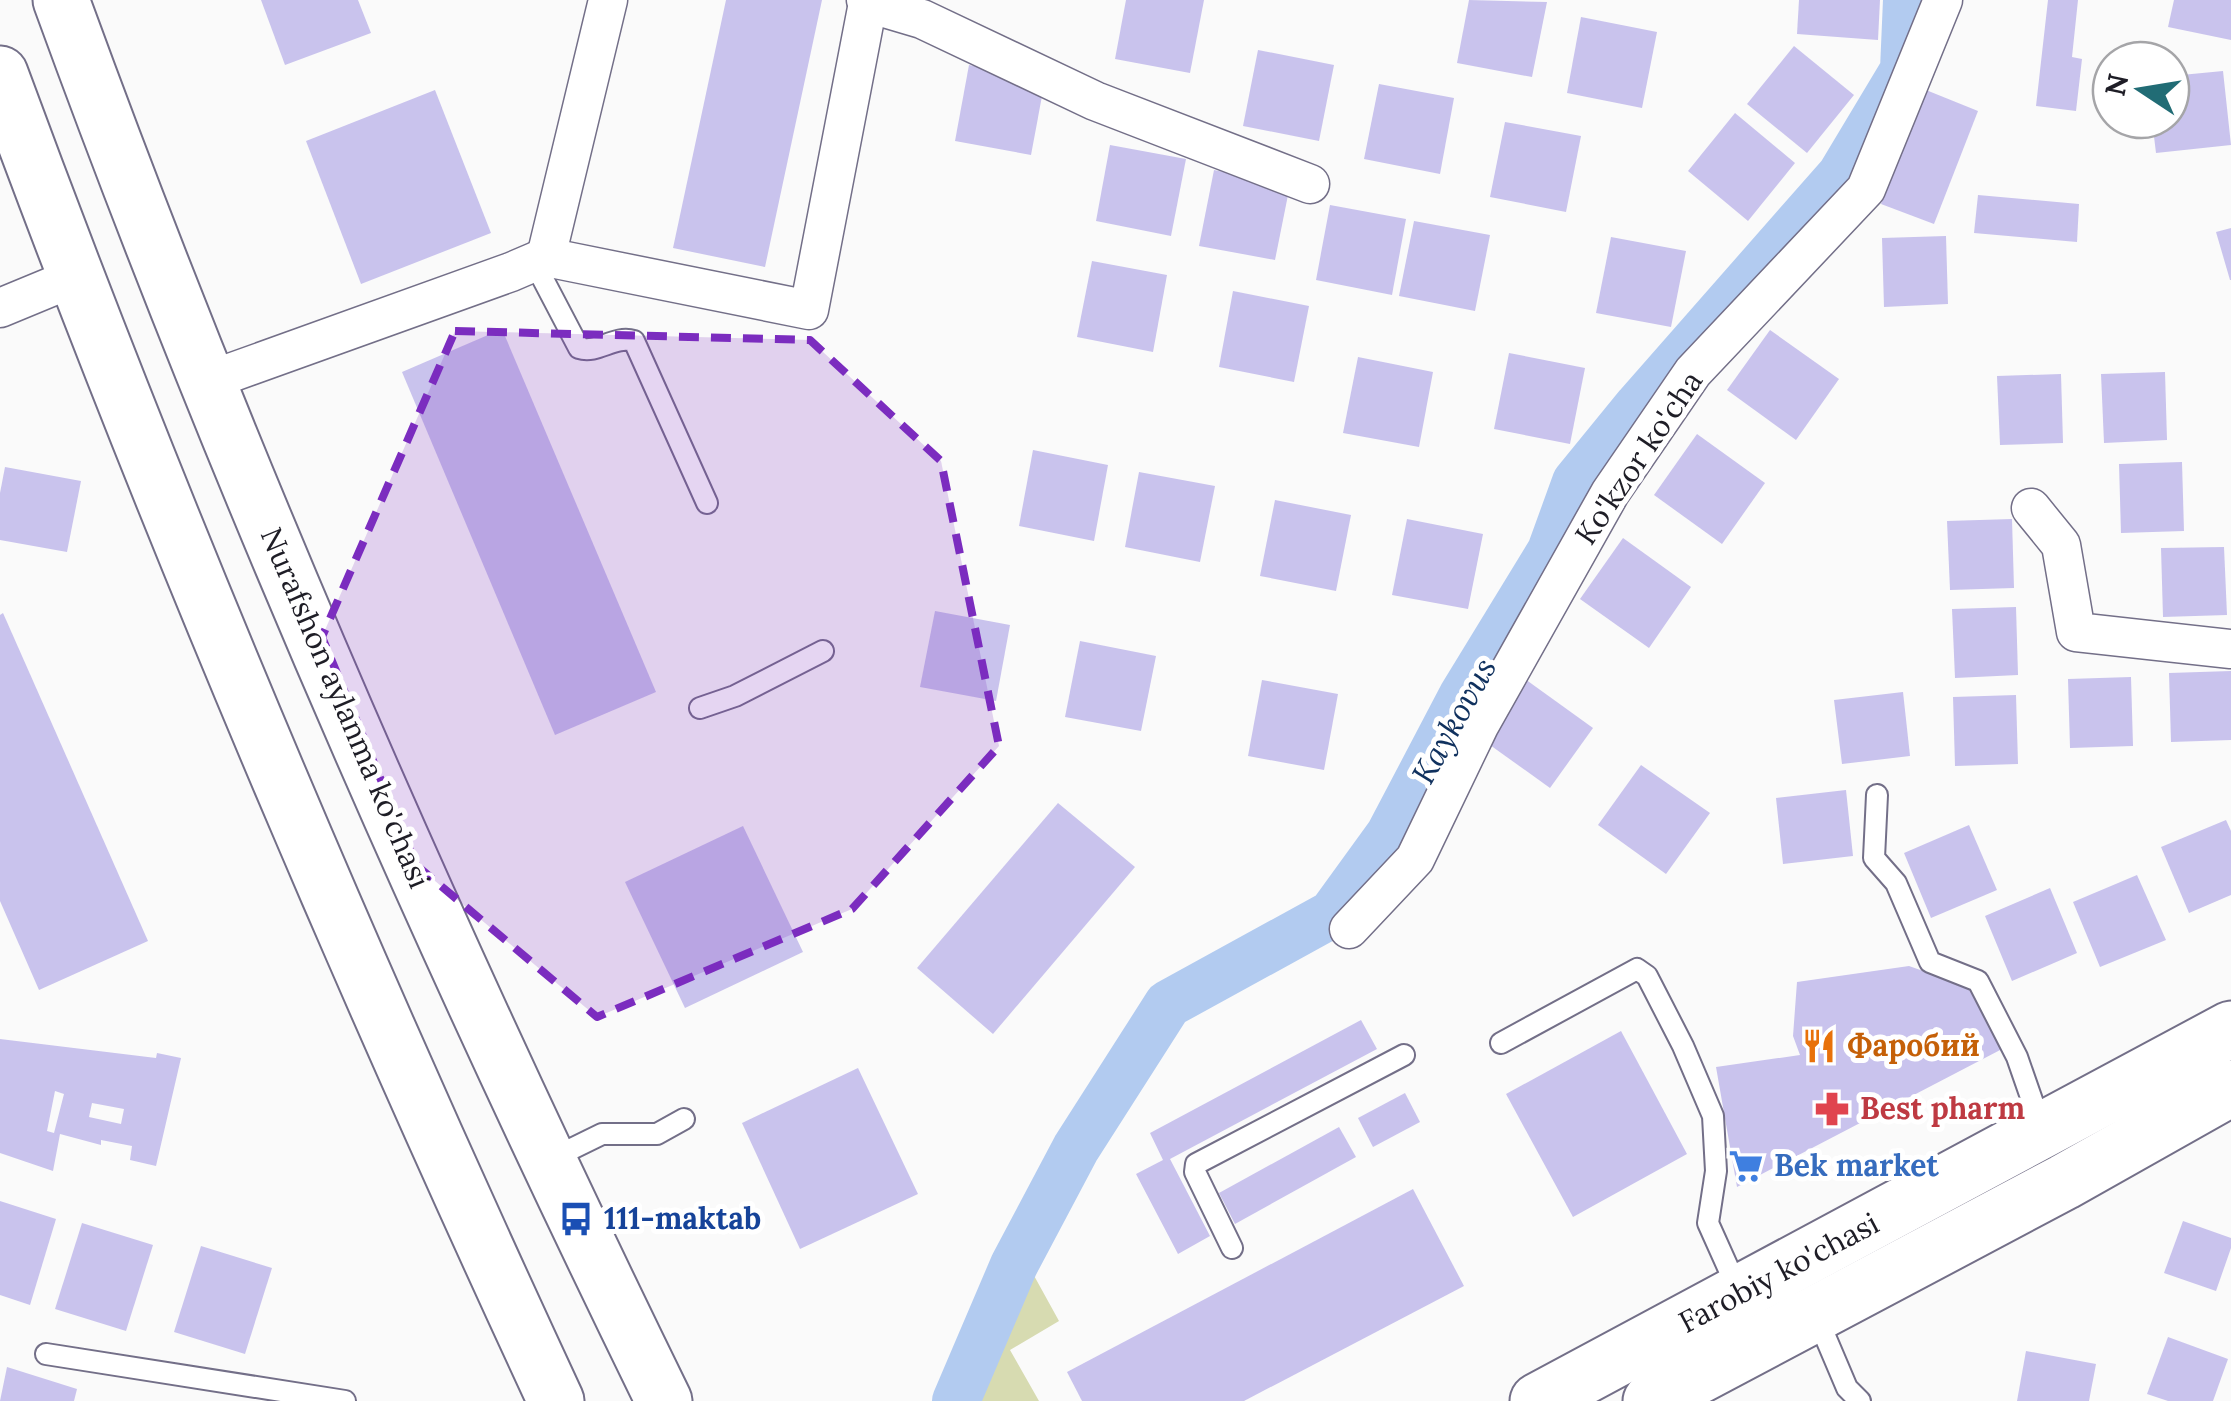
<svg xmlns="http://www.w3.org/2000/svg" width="2231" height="1401" viewBox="0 0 2231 1401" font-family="Lora,serif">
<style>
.green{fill:#d7dbb1}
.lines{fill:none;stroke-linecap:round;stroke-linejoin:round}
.canal{stroke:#b2cbf0;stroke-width:48}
.building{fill:#c9c3ed;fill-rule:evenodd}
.lane-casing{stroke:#736f88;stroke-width:24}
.street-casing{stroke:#736f88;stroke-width:41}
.primary-casing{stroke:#736f88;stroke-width:59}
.lane{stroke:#fff;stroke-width:20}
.street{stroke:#fff;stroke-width:38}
.primary{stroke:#fff;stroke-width:55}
.marked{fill:#7b2cbf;fill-opacity:0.2;stroke:#7b2cbf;stroke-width:8;stroke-dasharray:20 12;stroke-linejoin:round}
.labels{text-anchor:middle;stroke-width:10;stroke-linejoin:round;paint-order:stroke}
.street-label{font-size:30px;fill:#1e1d26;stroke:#fff}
.food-label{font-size:30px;font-weight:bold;fill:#c56008;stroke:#fff;text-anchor:start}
.health-label{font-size:30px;font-weight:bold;fill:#be3a42;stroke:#fff;text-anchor:start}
.shop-label{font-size:30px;font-weight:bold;fill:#366cbe;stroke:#fff;text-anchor:start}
.transit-label{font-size:30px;font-weight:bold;fill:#164399;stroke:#fff;text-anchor:start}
.water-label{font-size:32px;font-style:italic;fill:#10315e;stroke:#fff}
</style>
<rect width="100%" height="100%" fill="#fafafa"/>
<!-- green -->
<path class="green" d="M1032,1272L1059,1321L1010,1350L1039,1401H975Z"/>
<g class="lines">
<!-- canal -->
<path class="canal" d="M956,1401L1014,1265L1076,1148L1168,1004L1332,914L1390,834L1463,695L1551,551L1576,482L1638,406L1841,175L1904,70L1907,0"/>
</g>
<!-- building -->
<g class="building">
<path d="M261,0H358L371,33L285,65Z"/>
<path d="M726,0H822L765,267L673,248Z"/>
<path d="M1126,0H1204L1190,73L1115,59Z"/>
<path d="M1469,0L1547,2L1532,77L1457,63Z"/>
<path d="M1799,0H1880L1878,40L1797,34Z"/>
<path d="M2048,0H2078L2072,57L2082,59L2076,111L2036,106Z"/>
<path d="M2174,0H2231V40L2168,27Z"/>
<path d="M1581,17L1657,32L1642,108L1567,93Z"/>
<path d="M1794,46L1854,95L1807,153L1747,104Z"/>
<path d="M1258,50L1334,65L1319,141L1243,126Z"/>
<path d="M969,65L1045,80L1031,155L955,141Z"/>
<path d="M2223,71L2231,145L2156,153L2152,120H2171V76Z"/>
<path d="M1379,84L1454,98L1440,174L1364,159Z"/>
<path d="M435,90L491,233L361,284L306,141Z"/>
<path d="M1926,90L1978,111L1934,224L1881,204Z"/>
<path d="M1735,113L1795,163L1748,221L1688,171Z"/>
<path d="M1505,122L1581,136L1566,212L1490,197Z"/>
<path d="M1110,145L1186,159L1171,236L1096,221Z"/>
<path d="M1214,170L1290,185L1275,260L1199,246Z"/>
<path d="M1978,195L2079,204L2077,242L1974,233Z"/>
<path d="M1330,205L1406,219L1392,295L1316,280Z"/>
<path d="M1414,221L1490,235L1475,311L1399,296Z"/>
<path d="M2231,228V280H2230L2216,232Z"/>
<path d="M1946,236L1948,304L1884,307L1882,238Z"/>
<path d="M1611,237L1686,251L1671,327L1596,313Z"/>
<path d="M1092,261L1167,275L1153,352L1077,337Z"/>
<path d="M1233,291L1309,306L1294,382L1219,367Z"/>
<path d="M502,329L656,692L555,735L402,372Z"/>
<path d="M1770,330L1839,379L1796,440L1727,390Z"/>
<path d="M1509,353L1585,368L1570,444L1494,429Z"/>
<path d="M1358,357L1433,372L1419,447L1343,433Z"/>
<path d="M2165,372L2167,440L2104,443L2101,374Z"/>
<path d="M2061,374L2063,443L2000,445L1997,376Z"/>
<path d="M1697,434L1765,483L1722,544L1654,495Z"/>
<path d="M1033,450L1108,465L1094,541L1019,526Z"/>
<path d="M2182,462L2184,531L2121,533L2119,464Z"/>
<path d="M5,467L81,481L67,552L0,540V493Z"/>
<path d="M1139,472L1215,486L1200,562L1125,547Z"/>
<path d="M1275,500L1351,515L1336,591L1260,576Z"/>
<path d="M1407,519L1483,534L1468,609L1392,595Z"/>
<path d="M2012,519L2014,588L1950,590L1947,521Z"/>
<path d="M1623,538L1691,587L1649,648L1580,599Z"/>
<path d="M2224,547L2227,615L2163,617L2161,548Z"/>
<path d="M2016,607L2018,675L1955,678L1952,609Z"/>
<path d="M935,611L1010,625L996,701L920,687Z"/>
<path d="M3,613L148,941L39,990L0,901V615Z"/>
<path d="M1080,641L1156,656L1141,731L1065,717Z"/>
<path d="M2231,671V740L2171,742L2169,673Z"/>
<path d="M2131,677L2133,746L2070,748L2068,679Z"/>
<path d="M1525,679L1593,728L1550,788L1483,740Z"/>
<path d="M1262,680L1338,694L1324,770L1248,756Z"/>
<path d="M1903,692L1910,756L1842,764L1834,700Z"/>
<path d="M2016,695L2018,764L1955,766L1953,697Z"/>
<path d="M1641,765L1710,813L1666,874L1598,825Z"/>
<path d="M1846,790L1853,856L1783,864L1776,798Z"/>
<path d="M1058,803L1135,867L993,1034L917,968Z"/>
<path d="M2226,820L2231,831V895L2189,913L2161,847Z"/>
<path d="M1969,825L1997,890L1931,918L1904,853Z"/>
<path d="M743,826L803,952L685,1008L625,882Z"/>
<path d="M2137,875L2166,940L2100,967L2073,902Z"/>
<path d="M2050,888L2077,953L2012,981L1985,916Z"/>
<path d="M1909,966L1974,989L2004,1048L1737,1187L1716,1067L1800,1055L1793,1036L1797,982Z"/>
<path d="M1361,1020L1377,1049L1170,1159L1210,1236L1178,1254L1136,1174L1163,1160L1150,1133Z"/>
<path d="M1621,1031L1687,1154L1573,1217L1506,1094Z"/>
<path d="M0,1039L156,1058L157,1053L181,1058L156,1166L130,1160L132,1146L101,1140V1145L60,1134L53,1171L0,1153ZM55,1091L64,1094L54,1133L47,1131ZM92,1103L124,1109L121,1124L89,1117Z"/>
<path d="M858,1068L918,1194L800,1249L742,1123Z"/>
<path d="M1405,1093L1420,1122L1373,1147L1358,1118Z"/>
<path d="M1339,1127L1356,1157L1235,1224L1219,1193Z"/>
<path d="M1413,1189L1464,1286L1244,1401H1082L1067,1372Z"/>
<path d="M0,1201L56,1219L30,1305L0,1295Z"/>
<path d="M2183,1221L2231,1238V1248L2216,1291L2164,1273Z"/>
<path d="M82,1223L153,1245L126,1331L55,1309Z"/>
<path d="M201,1246L272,1268L245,1354L174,1332Z"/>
<path d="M2168,1337L2228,1359L2213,1401H2168L2147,1394Z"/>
<path d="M2026,1351L2096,1364L2089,1401H2017Z"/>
<path d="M7,1367L77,1389L74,1401H0Z"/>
</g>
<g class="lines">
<!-- lane casing -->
<g class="lane-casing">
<g id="lane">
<path d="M534,262L579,348C598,354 614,335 634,341L707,503"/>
<path d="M700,708L735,696L823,651"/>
<path d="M1877,795L1874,858L1896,883L1930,962L1978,981L2017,1057L2042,1129"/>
<path d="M1501,1043L1637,969L1647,976L1683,1046L1713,1116L1716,1171L1708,1223L1739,1292"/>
<path d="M551,1159L602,1134H657L684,1119"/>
<path d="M1232,1248L1195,1172L1196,1164L1404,1055"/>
<path d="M1816,1315L1847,1388L1860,1401"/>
<path d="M46,1354L345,1401"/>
</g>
</g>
<!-- street casing -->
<g class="street-casing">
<g id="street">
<path d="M866,0L868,3L922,19L1095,101L1310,184"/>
<path d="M546,257L809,310L868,3"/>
<path d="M546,257L608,0"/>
<path d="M0,308L75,277"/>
<path d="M205,382L511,272L546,257"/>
<path d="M2031,508L2061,545L2076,632L2231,649"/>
<path d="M1349,929L1415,859L1479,726L1610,493L1693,372L1866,189L1943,0"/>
</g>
</g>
<!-- primary casing -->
<g class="primary-casing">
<g id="primary">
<path d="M61,0C235,478 440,944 664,1401"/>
<path d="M0,74C166,525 354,966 556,1401"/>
<path d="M1538,1401L2231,1029"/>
<path d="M1651,1401L2064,1182L2231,1088"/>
</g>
</g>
<!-- lane -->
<use href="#lane" class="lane"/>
<!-- street -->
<use href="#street" class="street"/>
<!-- primary -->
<use href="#primary" class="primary"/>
</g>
<!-- marked area -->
<path class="marked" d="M455,331L810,340L941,461L999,746L852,909L597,1017L416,865L322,637Z"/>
<!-- icons -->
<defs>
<g id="restaurant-bare" transform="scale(2.7)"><path d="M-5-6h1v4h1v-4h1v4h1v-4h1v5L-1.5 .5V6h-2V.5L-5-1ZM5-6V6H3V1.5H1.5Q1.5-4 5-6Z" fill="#e8710a" stroke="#fff" stroke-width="2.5" paint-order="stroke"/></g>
<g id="pharmacy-bare" transform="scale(2.7)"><path d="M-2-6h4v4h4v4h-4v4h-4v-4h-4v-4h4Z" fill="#e0444e" stroke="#fff" stroke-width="2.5" paint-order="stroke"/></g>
<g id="supermarket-bare" transform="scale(2.7)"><path d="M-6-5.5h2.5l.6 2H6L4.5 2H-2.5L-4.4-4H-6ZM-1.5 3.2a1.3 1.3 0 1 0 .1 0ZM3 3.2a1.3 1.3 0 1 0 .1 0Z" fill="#3f7fe0" stroke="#fff" stroke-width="2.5" paint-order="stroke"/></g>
<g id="bus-bare" transform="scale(2.7)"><path d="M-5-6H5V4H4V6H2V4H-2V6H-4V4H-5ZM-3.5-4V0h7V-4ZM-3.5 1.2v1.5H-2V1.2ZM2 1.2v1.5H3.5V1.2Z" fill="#1a4fb4" stroke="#fff" stroke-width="2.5" paint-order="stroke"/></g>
</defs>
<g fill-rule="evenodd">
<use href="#restaurant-bare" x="1819" y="1046"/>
<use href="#pharmacy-bare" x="1832" y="1109"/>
<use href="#supermarket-bare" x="1746" y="1166"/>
<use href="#bus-bare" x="576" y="1219"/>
</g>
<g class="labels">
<!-- street labels -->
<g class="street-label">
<text transform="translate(1639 458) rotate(-56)" y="10">Ko'kzor ko'cha</text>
<text transform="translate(345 708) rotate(67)" y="10">Nurafshon aylanma ko'chasi</text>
<text transform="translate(1779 1273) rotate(-28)" y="10">Farobiy ko'chasi</text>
</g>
<!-- food labels -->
<g class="food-label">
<text x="1847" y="1056">Фаробий</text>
</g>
<!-- health labels -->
<g class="health-label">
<text x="1860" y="1119">Best pharm</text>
</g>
<!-- shop labels -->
<g class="shop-label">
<text x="1774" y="1176">Bek market</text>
</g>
<!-- transit labels -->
<g class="transit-label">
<text x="604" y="1229">111-maktab</text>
</g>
<!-- water labels -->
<g class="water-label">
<text transform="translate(1454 721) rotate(-61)" y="11">Kaykovus</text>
</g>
</g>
<!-- north arrow -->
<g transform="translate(2141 90) rotate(282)"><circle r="48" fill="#ffffff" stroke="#a5a5a8" stroke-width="2.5"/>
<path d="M0-8L18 38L0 25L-18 38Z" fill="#216c75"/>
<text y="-15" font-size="28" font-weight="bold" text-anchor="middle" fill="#1e1d26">N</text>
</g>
</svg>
